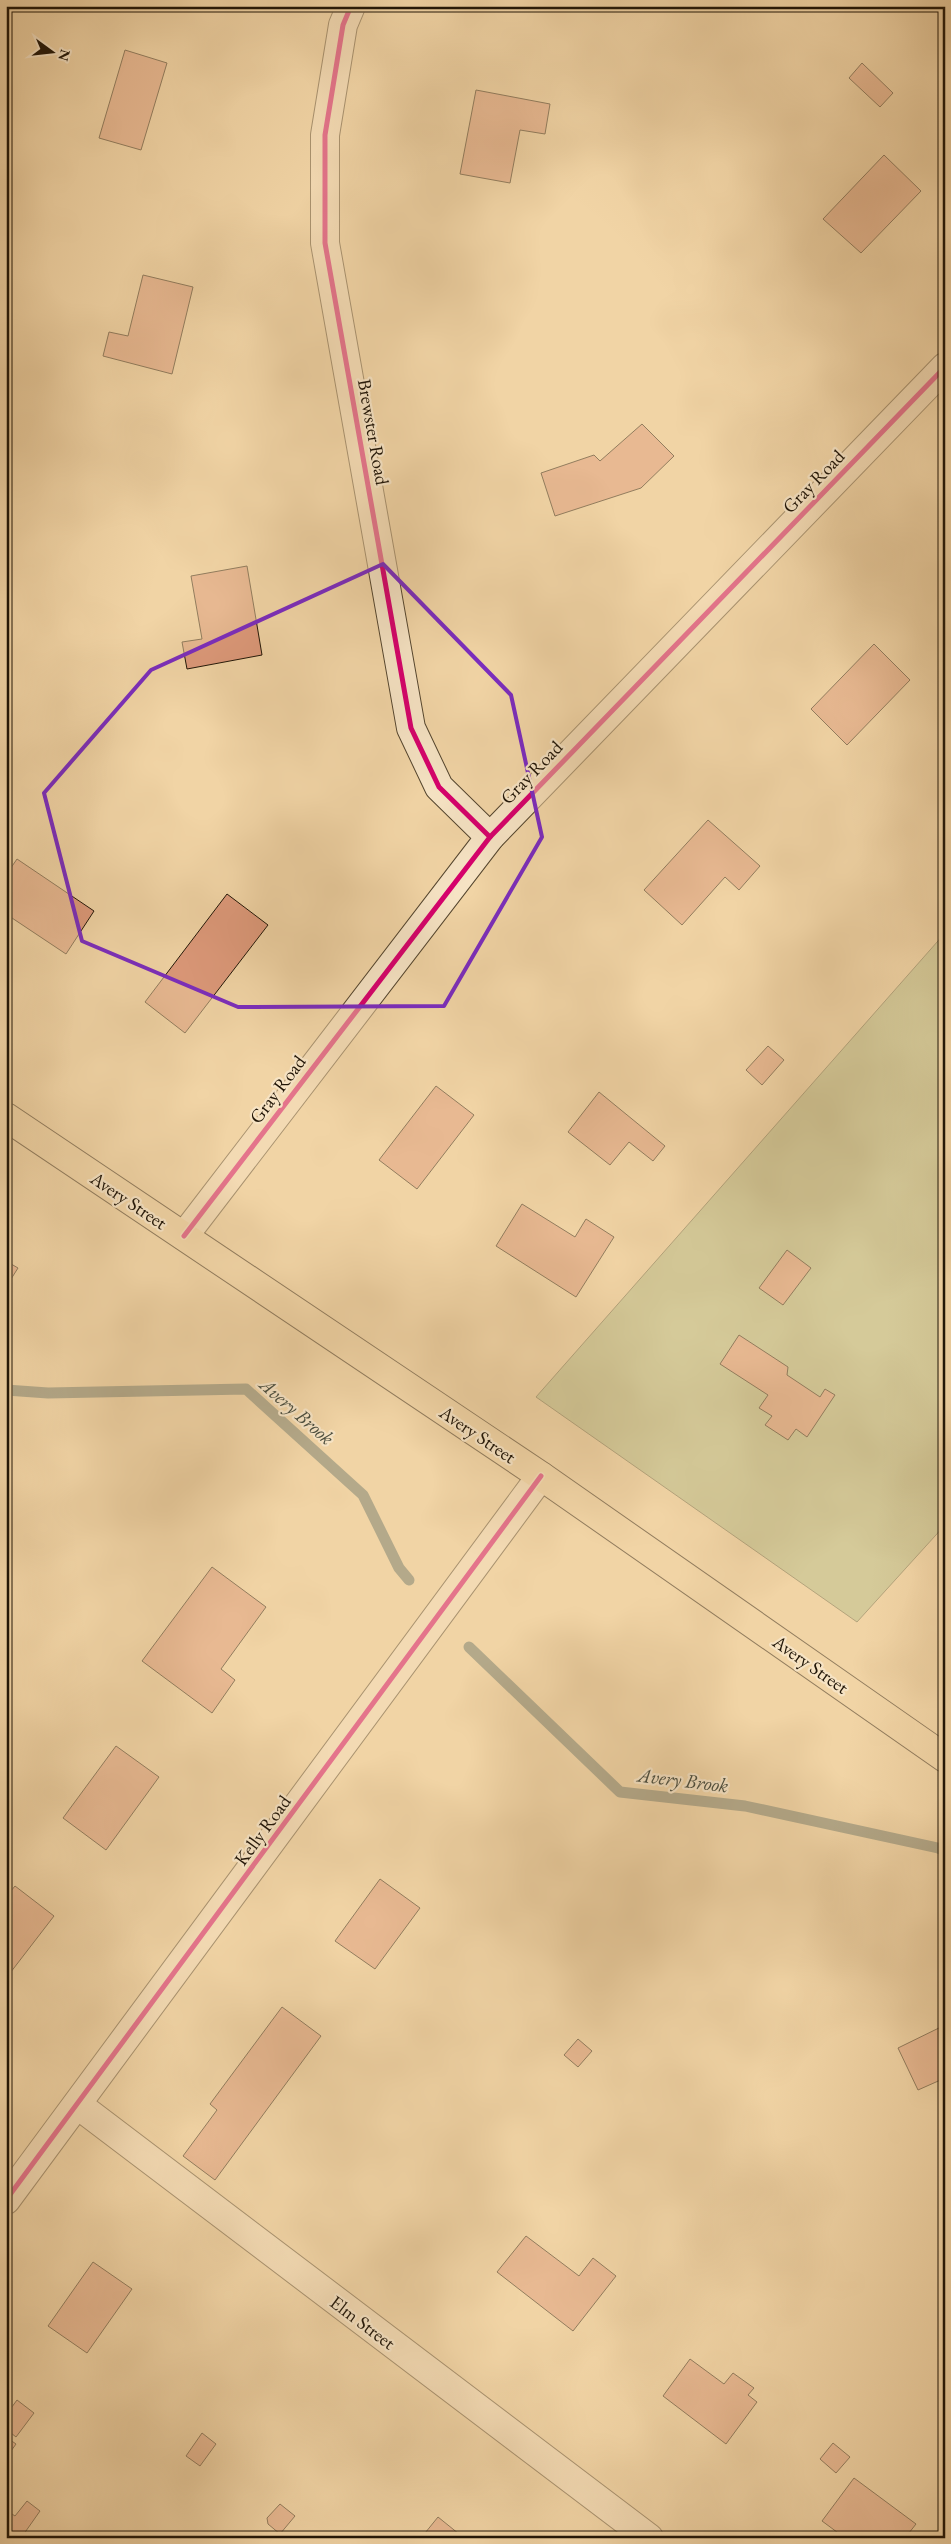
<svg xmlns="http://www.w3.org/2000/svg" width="951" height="2544" viewBox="0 0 951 2544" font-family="'EB Garamond',serif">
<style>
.green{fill:#b4be8b;stroke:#6a6a49}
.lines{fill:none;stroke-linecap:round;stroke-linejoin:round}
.stream{stroke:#6a7768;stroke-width:11}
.building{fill:#dd997a;stroke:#201507}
.minor-casing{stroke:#54452e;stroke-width:30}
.major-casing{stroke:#201507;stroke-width:30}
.minor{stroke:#f6e3c4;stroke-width:28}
.major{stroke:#f1d4a5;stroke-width:28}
.cycleway-casing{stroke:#f6e3c4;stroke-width:8}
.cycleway{stroke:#d6006c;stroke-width:5}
.marked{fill:none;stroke:#7b2cbf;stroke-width:4;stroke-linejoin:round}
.labels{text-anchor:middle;stroke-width:4.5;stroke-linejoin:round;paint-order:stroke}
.street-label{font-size:19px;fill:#201507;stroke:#f6e3c4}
.water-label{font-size:20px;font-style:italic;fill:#4b4e3f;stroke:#f6e3c4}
</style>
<rect width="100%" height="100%" fill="#f1d4a5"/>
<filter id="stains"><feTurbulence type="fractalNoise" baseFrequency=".004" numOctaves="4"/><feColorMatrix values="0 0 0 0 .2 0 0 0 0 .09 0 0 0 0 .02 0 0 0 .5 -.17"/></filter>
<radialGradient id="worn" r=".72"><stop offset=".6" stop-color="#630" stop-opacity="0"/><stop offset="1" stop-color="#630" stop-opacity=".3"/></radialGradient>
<!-- green -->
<path class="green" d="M945,933V1525L857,1622L536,1397Z"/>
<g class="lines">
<!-- stream -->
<g class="stream">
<path d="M6,1390L48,1393L246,1389L363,1495L399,1568L409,1580"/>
<path d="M469,1647L620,1792L745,1806L938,1848L945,1851"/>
</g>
</g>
<!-- building -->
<g class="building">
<path d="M125,50L167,63L141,150L99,138Z"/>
<path d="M862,63L893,93L880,107L849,78Z"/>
<path d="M476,90L550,104L545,134L520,130L510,183L460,174Z"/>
<path d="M884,155L921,191L861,253L823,219Z"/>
<path d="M143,275L193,287L172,374L103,356L109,332L128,336Z"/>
<path d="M642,424L674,456L641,488L555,516L541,473L594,455L600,461Z"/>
<path d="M247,566L262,655L187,669L182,642L202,639L191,576Z"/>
<path d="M874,644L910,680L847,745L811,709Z"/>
<path d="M708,820L760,866L739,890L725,877L682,925L644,890Z"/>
<path d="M17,859L94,911L66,954L6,914V875Z"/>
<path d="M227,894L268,925L185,1033L145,1002Z"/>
<path d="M768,1046L784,1060L762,1085L746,1070Z"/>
<path d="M436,1086L474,1115L417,1189L379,1160Z"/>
<path d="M599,1092L665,1146L653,1161L629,1142L610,1165L568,1132Z"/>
<path d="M522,1204L575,1237L586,1219L614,1237L576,1297L496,1246Z"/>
<path d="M787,1250L811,1268L783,1305L759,1288Z"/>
<path d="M6,1261L18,1268L6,1287Z"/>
<path d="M739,1335L788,1367L787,1375L820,1397L825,1389L835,1395L807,1437L796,1429L788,1440L765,1425L772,1416L759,1408L768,1395L720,1364Z"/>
<path d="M212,1567L266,1607L221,1669L235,1680L212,1713L142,1661Z"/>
<path d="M116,1746L159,1777L106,1850L63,1818Z"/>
<path d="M380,1879L420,1908L375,1969L335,1941Z"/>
<path d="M15,1886L54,1916L7,1977L6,1897Z"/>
<path d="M282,2007L321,2036L215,2180L183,2156L217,2110L210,2104Z"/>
<path d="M945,2025V2078L918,2090L898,2048Z"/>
<path d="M578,2039L592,2051L578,2067L564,2055Z"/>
<path d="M526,2236L579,2276L593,2258L616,2276L573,2331L497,2272Z"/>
<path d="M93,2262L132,2289L87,2353L48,2326Z"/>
<path d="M690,2359L724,2384L733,2373L754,2388L748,2395L757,2402L726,2444L663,2396Z"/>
<path d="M17,2400L34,2413L16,2437L6,2429V2415Z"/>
<path d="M202,2433L216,2444L200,2466L186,2456Z"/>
<path d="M6,2437L16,2444L6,2458Z"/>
<path d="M833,2443L850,2457L836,2473L820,2459Z"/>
<path d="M854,2478L916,2524L905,2538H845L822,2521Z"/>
<path d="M27,2501L40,2511L21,2538H6V2510L15,2516Z"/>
<path d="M280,2504L295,2516L280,2534L268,2524L267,2518Z"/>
<path d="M438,2517L464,2538H421Z"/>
</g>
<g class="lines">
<!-- minor casing -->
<g class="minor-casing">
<g id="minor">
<path d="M351,6L343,25L325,135V243L411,728L439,787L490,837"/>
<path d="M184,1236L490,837L945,367"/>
<path d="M78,2105L649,2538"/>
<path d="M6,2200L541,1476"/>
</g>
</g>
<!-- major casing -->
<g class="major-casing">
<path id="major" d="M6,1117L541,1476L945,1758"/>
</g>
<!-- minor -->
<use href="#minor" class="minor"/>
<!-- major -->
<use href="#major" class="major"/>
<!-- cycleway casing -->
<g class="cycleway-casing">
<g id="cycleway">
<path d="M351,6L343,25L325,135V243L411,728L439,787L490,837"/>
<path d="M184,1236L490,837L945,367"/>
<path d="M6,2200L541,1476"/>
</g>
</g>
<!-- cycleway -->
<use href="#cycleway" class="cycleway"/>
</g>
<!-- marked area -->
<path d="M0 0H951V2544H0ZM383,564L511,695L542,837L444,1006L238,1007L82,941L44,793L151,670Z" fill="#f1d4a5" fill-opacity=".55" fill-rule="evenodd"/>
<path class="marked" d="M383,564L511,695L542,837L444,1006L238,1007L82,941L44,793L151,670Z"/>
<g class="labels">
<!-- street labels -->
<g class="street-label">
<text transform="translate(374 432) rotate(80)" y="7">Brewster Road</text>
<text transform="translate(813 481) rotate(-46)" y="7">Gray Road</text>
<text transform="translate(531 772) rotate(-46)" y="7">Gray Road</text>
<text transform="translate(277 1089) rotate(-53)" y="7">Gray Road</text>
<text transform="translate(129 1200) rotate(34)" y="7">Avery Street</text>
<text transform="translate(478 1434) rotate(34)" y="7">Avery Street</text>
<text transform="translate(811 1664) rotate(35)" y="7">Avery Street</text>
<text transform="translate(262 1830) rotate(-54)" y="7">Kelly Road</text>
<text transform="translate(363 2322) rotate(37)" y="7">Elm Street</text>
</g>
<!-- water labels -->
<g class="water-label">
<text transform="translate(297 1411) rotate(41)" y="7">Avery Brook</text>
<text transform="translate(683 1780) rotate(7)" y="7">Avery Brook</text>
</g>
</g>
<!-- margin -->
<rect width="951" height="2544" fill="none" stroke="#f1d4a5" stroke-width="25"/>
<rect x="8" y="8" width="936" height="2529" fill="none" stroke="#201507" stroke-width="2.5"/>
<rect x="12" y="12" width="926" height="2519" fill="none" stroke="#201507"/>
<!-- north arrow -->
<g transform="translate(52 52) rotate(105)" stroke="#f6e3c4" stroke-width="4" paint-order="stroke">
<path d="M0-4L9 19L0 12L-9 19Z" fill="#201507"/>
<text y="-8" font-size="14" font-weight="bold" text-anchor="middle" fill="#201507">N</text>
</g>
<rect width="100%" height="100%" filter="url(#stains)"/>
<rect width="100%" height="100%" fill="url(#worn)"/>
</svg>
